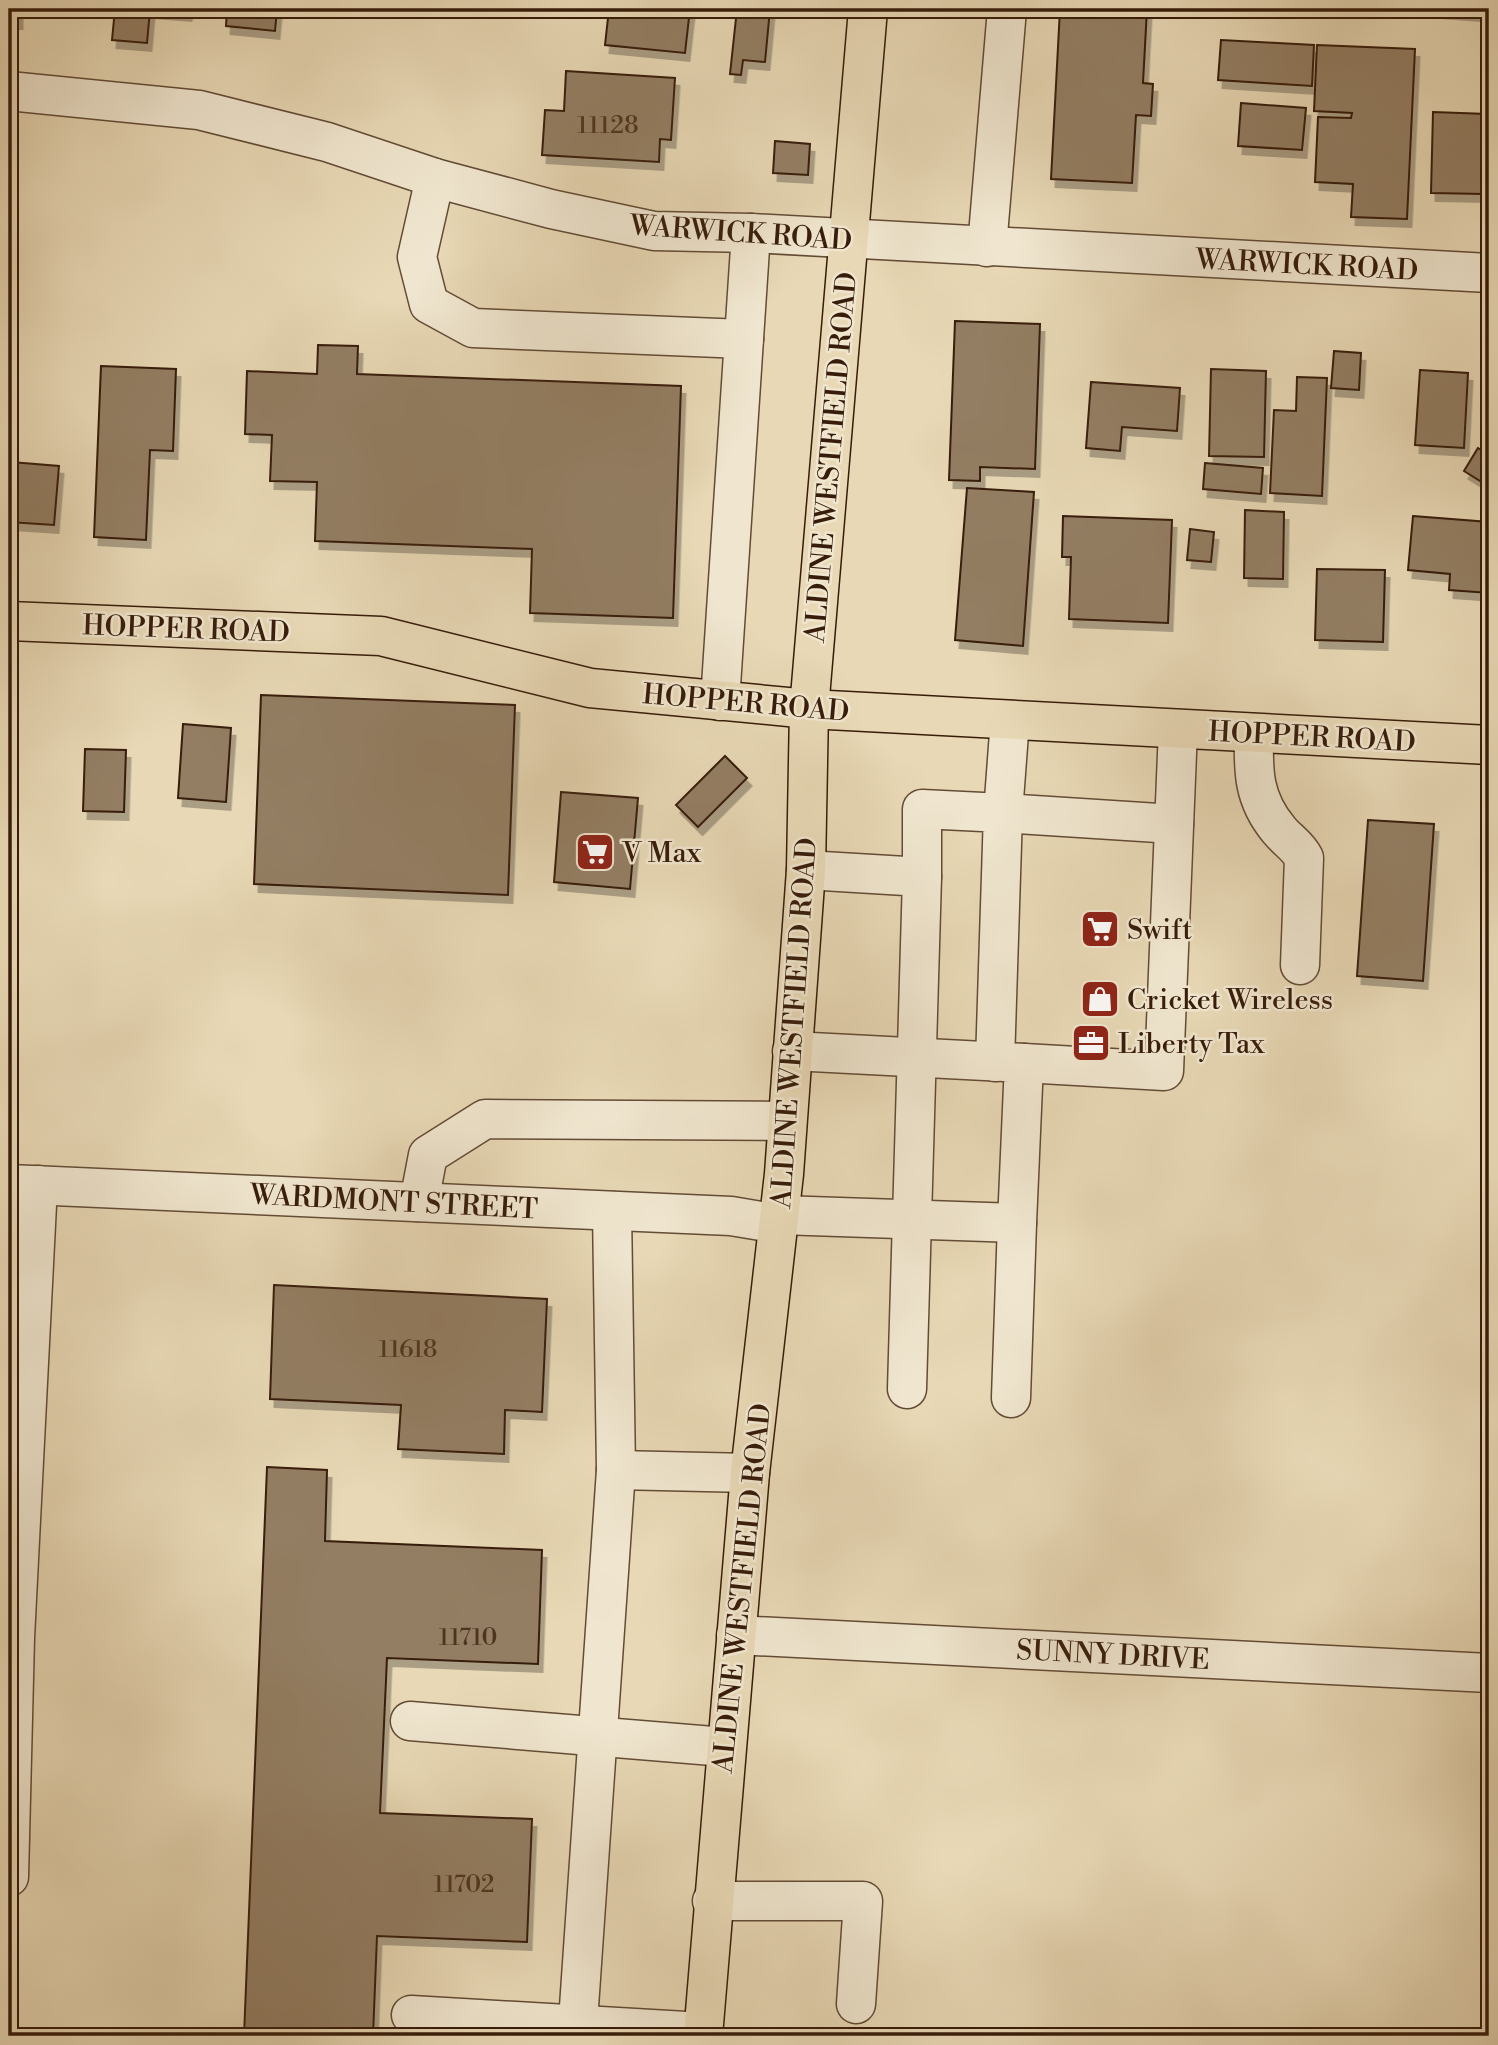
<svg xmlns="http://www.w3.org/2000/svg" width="1498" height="2045" viewBox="0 0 1498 2045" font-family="'Libre Bodoni',serif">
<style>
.building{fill:#937e63;stroke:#371c0a;stroke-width:2;filter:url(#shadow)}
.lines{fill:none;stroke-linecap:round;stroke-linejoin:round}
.minor-casing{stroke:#634b35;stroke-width:41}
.major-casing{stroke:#371c0a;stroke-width:41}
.minor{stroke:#f0e6cf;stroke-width:38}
.major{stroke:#e8d8b5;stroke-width:38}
.labels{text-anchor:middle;stroke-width:5;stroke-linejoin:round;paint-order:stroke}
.number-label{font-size:24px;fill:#4e3420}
.street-label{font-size:28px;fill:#371c0a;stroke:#f0e6cf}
.poi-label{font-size:28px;fill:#371c0a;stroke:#f0e6cf;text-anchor:start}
</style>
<defs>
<filter id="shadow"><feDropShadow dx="4.5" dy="8" stdDeviation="0" flood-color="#0004"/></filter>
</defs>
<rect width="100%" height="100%" fill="#e8d8b5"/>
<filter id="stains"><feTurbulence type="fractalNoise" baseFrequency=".00286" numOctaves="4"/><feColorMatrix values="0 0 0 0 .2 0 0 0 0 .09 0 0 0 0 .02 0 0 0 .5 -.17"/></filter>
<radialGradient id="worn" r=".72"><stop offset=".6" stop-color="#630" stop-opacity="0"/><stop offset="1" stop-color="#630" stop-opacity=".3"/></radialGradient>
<!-- building -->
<g class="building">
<rect x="9" y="9" width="9" height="12"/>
<path d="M115,9H188L187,13L150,10L147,43L112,40Z"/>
<path d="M227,9H277L275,31L226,26Z"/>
<path d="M609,9H690L685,53L605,45Z"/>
<path d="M737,9H770L765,62L743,60L741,75L730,74Z"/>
<path d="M1060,9H1147L1143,83L1153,84L1151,116L1136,115L1132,183L1051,179Z"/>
<path d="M1489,9V14L1437,10V9Z"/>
<path d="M1221,40L1314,45L1312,86L1218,80Z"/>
<path d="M1317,45L1415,49L1407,219L1351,217L1353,184L1315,182L1318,117L1351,118L1352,113L1314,111Z"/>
<path d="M566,71L675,78L671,140L660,139L659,162L542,155L545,110L564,111Z"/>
<path d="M1241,103L1306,108L1302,150L1238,146Z"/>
<path d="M1433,112L1487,114L1484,194L1431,193Z"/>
<path d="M775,141L810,144L808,175L773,173Z"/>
<path d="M955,321L1040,324L1035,469L980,467V481L949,480Z"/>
<path d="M318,345L358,346L357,374L681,386L673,618L530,613L532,549L315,541L317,482L270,481L272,435L245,434L247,371L317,374Z"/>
<path d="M1334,351L1361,353L1359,390L1331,388Z"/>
<path d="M101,366L176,369L173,451L150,450L146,540L94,537Z"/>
<path d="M1211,369L1266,371L1264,457L1209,456Z"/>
<path d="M1420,370L1468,373L1464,448L1415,445Z"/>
<path d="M1297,377L1327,378L1322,496L1270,493L1274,410L1296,411Z"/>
<path d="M1091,382L1180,388L1177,431L1122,427L1120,451L1086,448Z"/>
<path d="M1478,448L1489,455V476L1485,484L1464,471Z"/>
<path d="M11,462L59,466L54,525L9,522Z"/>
<path d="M1205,463L1263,468L1261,494L1203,489Z"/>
<path d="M967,488L1034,492L1023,646L955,640Z"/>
<path d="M1245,510L1284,512L1283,579L1244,578Z"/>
<path d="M1063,516L1172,520L1168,623L1069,619L1071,557H1062Z"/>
<path d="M1413,516L1489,522V593L1449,590L1450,574L1408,570Z"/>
<path d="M1190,529L1214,532L1211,562L1187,560Z"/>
<path d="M1317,569L1385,570L1383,642L1315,640Z"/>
<path d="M261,695L515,705L508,895L254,884Z"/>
<path d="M183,724L231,728L226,802L178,798Z"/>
<path d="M85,749L126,750L124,812L83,811Z"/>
<path d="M725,756L747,778L698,827L676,805Z"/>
<path d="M561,792L638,798L630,889L554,882Z"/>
<path d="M1368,820L1434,824L1423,981L1357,976Z"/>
<path d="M274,1285L547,1299L542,1412L505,1410L504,1454L398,1449L401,1405L270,1399Z"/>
<path d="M267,1467L327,1470L325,1541L542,1550L538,1664L387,1658L380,1813L532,1819L527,1942L377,1936L373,2036H244Z"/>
</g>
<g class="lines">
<!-- minor casing -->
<g class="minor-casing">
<g id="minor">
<path d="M9,91L199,110L327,142L435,178L551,209L654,231L751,233L1489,273"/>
<path d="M435,178L417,257L429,304L473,328L744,339"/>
<path d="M987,247L1007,9"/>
<path d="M720,701L751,233"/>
<path d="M1010,720L1003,813L1174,824"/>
<path d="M1254,733C1253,771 1253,799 1279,830C1287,840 1298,846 1304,858L1300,965"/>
<path d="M806,870L922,877L907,1389"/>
<path d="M922,877V809L1003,813L995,1062"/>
<path d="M1024,1063L1164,1071L1178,729"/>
<path d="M9,1184L731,1216L779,1224"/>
<path d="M419,1202L428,1155L485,1119L787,1121"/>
<path d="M780,1215L1017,1223L1024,1063L792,1051"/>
<path d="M1011,1398L1017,1223"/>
<path d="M616,1470L750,1473"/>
<path d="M736,1635L1489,1673"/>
<path d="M410,1721L725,1747"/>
<path d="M9,1877L15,1638L38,1185"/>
<path d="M712,1901H863L856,2004"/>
<path d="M411,2015L703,2032"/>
<path d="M577,2036L616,1470L612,1211"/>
</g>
</g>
<!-- major casing -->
<g class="major-casing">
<g id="major">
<path d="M9,621L381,636L590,688L809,709L1489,745"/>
<path d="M703,2036L750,1473L784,1174L806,870L809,709L868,9"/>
</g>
</g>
<!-- minor -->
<use href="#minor" class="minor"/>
<!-- major -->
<use href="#major" class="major"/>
</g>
<!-- icons -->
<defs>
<g id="supermarket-square" transform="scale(2.0125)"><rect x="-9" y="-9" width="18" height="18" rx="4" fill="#8f2418" stroke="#f0e6cf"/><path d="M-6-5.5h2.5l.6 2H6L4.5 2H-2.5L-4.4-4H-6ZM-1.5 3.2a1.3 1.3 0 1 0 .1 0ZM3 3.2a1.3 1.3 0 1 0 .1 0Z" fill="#fff"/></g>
<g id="shop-square" transform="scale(2.0125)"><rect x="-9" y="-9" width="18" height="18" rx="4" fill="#8f2418" stroke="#f0e6cf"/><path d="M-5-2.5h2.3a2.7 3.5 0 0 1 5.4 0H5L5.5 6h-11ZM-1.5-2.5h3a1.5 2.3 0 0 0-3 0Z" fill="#fff"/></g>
<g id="office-square" transform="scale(2.0125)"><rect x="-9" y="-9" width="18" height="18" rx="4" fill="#8f2418" stroke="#f0e6cf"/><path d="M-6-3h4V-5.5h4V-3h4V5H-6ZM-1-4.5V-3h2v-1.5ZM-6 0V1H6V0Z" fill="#fff"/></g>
</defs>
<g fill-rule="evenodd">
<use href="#supermarket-square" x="595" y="852"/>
<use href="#supermarket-square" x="1100" y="929"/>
<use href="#shop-square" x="1100" y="999"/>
<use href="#office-square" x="1091" y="1043"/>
</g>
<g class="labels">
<!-- number labels -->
<g class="number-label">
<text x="608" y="133">11128</text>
<text x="408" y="1357">11618</text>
<text x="468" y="1645">11710</text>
<text x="464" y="1892">11702</text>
</g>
<!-- street labels -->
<g class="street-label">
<text transform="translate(741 232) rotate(4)" y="10">WARWICK ROAD</text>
<text transform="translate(1307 264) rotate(3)" y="10">WARWICK ROAD</text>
<text transform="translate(830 457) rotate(-85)" y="10">ALDINE WESTFIELD ROAD</text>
<text transform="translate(186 628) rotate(2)" y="10">HOPPER ROAD</text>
<text transform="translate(746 702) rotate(5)" y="10">HOPPER ROAD</text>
<text transform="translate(1312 736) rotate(3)" y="10">HOPPER ROAD</text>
<text transform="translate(793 1023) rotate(-86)" y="10">ALDINE WESTFIELD ROAD</text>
<text transform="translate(394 1201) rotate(3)" y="10">WARDMONT STREET</text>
<text transform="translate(741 1588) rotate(-84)" y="10">ALDINE WESTFIELD ROAD</text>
<text transform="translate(1113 1654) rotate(3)" y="10">SUNNY DRIVE</text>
</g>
<!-- poi labels -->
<g class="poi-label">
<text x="622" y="862">V Max</text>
<text x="1127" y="939">Swift</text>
<text x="1127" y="1009">Cricket Wireless</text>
<text x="1118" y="1053">Liberty Tax</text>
</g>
</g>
<!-- margin -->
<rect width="1498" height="2045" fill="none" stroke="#e8d8b5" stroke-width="35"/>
<rect x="10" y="10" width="1477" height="2024" fill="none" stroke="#371c0a" stroke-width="3.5"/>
<rect x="18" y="18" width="1463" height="2010" fill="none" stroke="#371c0a" stroke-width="2"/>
<rect width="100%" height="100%" filter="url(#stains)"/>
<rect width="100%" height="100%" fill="url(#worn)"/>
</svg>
